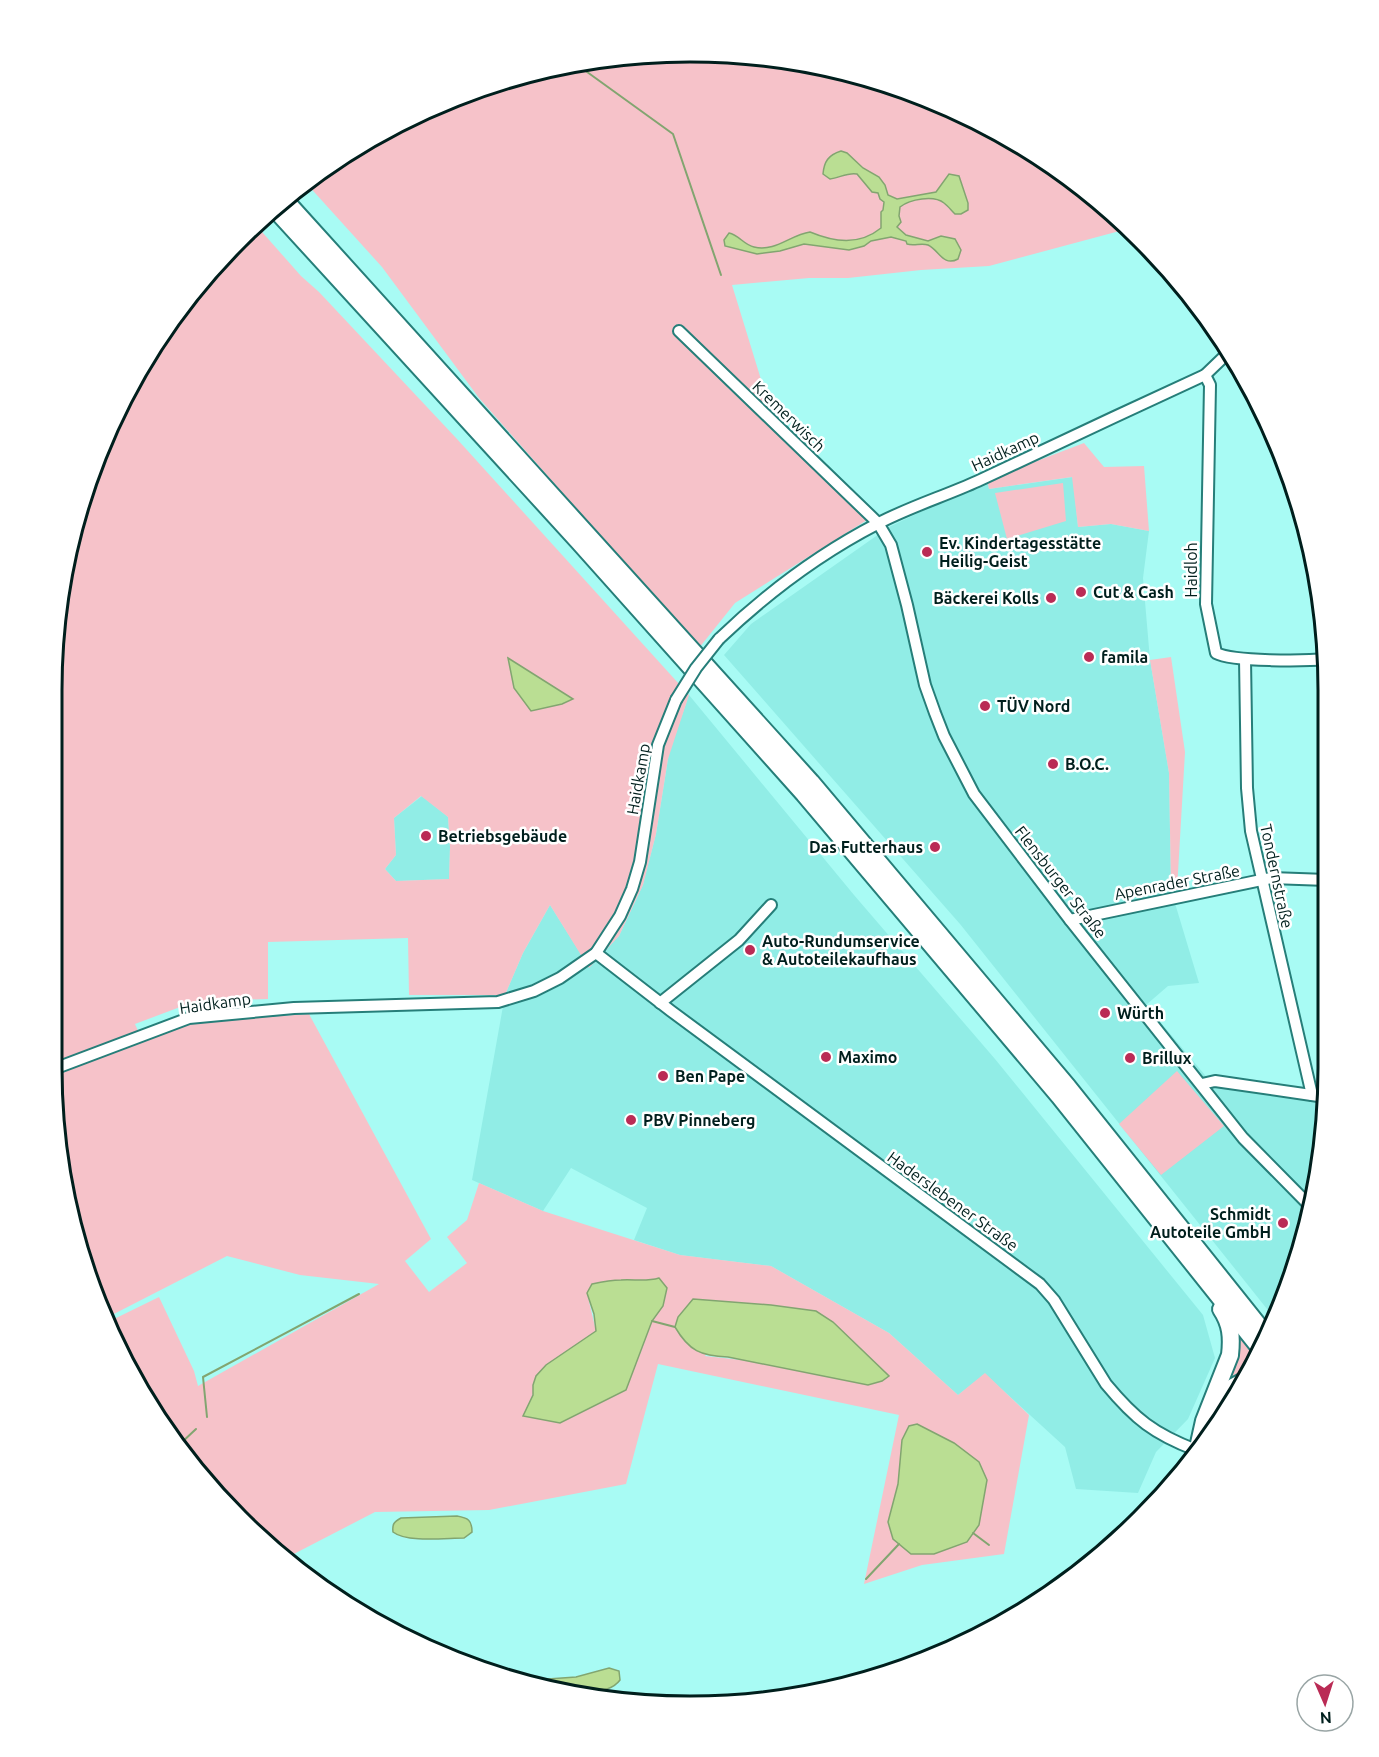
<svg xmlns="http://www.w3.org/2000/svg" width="1379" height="1757" viewBox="0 0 1379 1757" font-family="Ubuntu,sans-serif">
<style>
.built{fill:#91ede6}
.green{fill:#f6c2c9;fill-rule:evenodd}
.water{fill:#bade93;stroke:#82a570;stroke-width:1.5}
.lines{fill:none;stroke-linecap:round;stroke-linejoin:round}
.stream{stroke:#82a570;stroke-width:2}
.minor-casing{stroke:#267e79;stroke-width:14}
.highway-casing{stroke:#267e79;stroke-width:20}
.minor{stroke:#fff;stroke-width:10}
.highway{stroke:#fff;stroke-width:16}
.minor-bridge-casing{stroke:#267e79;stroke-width:14;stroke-linecap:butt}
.minor-bridge{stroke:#fff;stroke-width:10}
.poi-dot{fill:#ba2b55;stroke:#fff;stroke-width:2}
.labels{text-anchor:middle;stroke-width:5;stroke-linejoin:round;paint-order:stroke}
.street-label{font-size:16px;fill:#001f1d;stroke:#fff}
.poi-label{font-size:16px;font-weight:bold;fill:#001f1d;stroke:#fff;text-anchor:start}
.rim{fill:none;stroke:#001f1d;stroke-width:3}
</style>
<rect width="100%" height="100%" fill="#a8fbf4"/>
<!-- built -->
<g class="built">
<path d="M1073,477L1078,527L1111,524L1149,531L1143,578L1150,660L1169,773L1171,890L1199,983L1168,986L1146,1005L1215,1087L1325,1103L1316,1192L1280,1312L1275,1319L960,924L724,655L751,624L889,527L987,480L989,489Z"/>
<path d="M689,695L854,895L995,1059L1203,1315L1215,1358L1188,1419L1156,1452L1138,1493L1076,1489L1065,1447L985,1374L958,1395L889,1333L771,1266L680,1255L634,1240L647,1208L571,1168L543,1211L472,1180L505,995L523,953L550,905L589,967L619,936L643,885L656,834L669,753Z"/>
<path d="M422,796L448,817L450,847L449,879L396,881L385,869L396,855L394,818Z"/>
</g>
<!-- green -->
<g class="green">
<path d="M731,52L854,73L972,117L1078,183L1127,229L989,266L921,270L848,278H809L732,285L778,435L867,520L735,603L699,648L479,398L382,267L306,183L370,137L484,85L606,57Z"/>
<path d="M255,224L301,276L319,292L457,439L689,695L668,759L656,834L643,885L619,936L589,968L550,905L523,953L505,995H409L408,938L268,942V999L196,1001L135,1024L143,1042L191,1022L309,1014L431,1239L405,1261L429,1292L467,1263L447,1237L467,1220L479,1183L543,1211L680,1255L771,1266L889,1333L958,1395L985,1373L1029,1415L1004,1554L922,1565L864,1584L899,1415L658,1364L626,1484L489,1510L375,1512L288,1557L238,1519L137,1387L110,1321L159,1297L194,1371L198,1386L379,1284L300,1275L227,1256L108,1317L73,1233L51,1068L52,648L85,484L136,371L183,301ZM421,796L448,817L450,847L449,879L396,881L385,869L396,855L394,818ZM637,1280L648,1282L663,1306L652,1321L640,1354L592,1406L560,1423L523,1416L546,1365L596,1331L587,1293ZM734,1303L771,1305L816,1311L833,1322L888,1376L705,1356ZM917,1424L933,1434L949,1548L934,1554L888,1522L898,1484L902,1440Z"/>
<path d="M1084,443L1104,467L1144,466L1149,531L1111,524L1078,527L1072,477L989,489L987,480Z"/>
<path d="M1063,483L1066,521L1007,539L995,493Z"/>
<path d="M1171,657L1185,752L1177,890H1171L1169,773L1150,660Z"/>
<path d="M1177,1071L1224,1126L1161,1175L1119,1124Z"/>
<path d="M1235,1331L1255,1357L1243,1379L1233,1383L1225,1379Z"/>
</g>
<!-- water -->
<g class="water">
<path d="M841,151L847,153L863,168L879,177L885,185L888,195L897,199L936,192L949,174L959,176L968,203V210L961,214H955C951,210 948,206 944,203C934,195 910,199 900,207L899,216L901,222L897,227L906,235L928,241L941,236L955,239L961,250L958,259C943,267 939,250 928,245C922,243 913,246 907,244L906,241L891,237L871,241L864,246L849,250L804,244L780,251L757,254L725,246L724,240L729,233C739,235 744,245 754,247C776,252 790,235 810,232C834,242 859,246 881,228V212L883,210L884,202L880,199L878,193L872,192L857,174C848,172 839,178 830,179L823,174C824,162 828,155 841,151Z"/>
<path d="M508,658L573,699L562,704L531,711L514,688Z"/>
<path d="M659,1278L667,1288L663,1306L652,1321L626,1390L560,1423L523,1416L533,1395V1385L536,1376L546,1365L596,1331L594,1314L587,1293L592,1284C601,1282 611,1280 621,1280C634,1279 646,1282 659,1278Z"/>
<path d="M693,1299L771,1305L816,1311L833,1322L889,1376L882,1381L868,1385L728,1357C701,1356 689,1351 675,1327L678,1317Z"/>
<path d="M917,1424L954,1443L979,1462L987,1480L979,1525L967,1542L934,1554H911L893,1539L888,1522L898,1484L902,1440L909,1426Z"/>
<path d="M457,1516C468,1518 472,1520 472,1532L464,1538C446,1538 407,1543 393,1532C392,1524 394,1522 401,1518Z"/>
<path d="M609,1668L619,1671L620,1680C604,1702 551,1688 527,1684L548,1679L576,1677Z"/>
</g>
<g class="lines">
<!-- stream -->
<g class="stream">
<path d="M576,64L673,134L721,275"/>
<path d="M652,1321L675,1327"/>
<path d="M207,1417L203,1377L359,1294"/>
<path d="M180,1444L196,1429"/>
<path d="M973,1533L989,1545"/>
<path d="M866,1579L899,1544"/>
</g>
<!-- minor casing -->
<g class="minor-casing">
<g id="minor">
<path d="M679,331L878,523L891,545L907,605L925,685L935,713L944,736L974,794L1070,920L1243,1138L1311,1207"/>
<path d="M1205,375L1210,385L1206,604L1216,653C1233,662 1305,661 1327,659"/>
<path d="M719,639C766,594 819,554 877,524C909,507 945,496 978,481C1054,445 1129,410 1205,375L1229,352"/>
<path d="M1245,659L1247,788L1251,831L1312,1095"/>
<path d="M1070,920L1271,878L1327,880"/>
<path d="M596,953L671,1011L1040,1284L1054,1300L1106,1384C1135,1419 1154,1434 1196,1450"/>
<path d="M660,1003L739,940L771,905"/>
<path d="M51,1070L189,1018L294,1008L498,1002L534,991L560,978L596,953L620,916L632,889L640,862L658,745L676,700"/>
<path d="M1202,1084L1215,1081L1325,1097"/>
</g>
</g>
<!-- highway casing -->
<g class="highway-casing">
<g id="highway">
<path d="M284,199L811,782L1068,1087L1267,1336"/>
<path d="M273,207L579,542L804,794L1059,1096L1260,1348"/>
<path d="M1215,1403L1226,1391L1242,1382"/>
<path d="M1198,1448L1204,1421L1230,1355C1232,1337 1231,1324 1221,1309"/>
</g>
</g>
<!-- minor -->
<use href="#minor" class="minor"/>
<!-- highway -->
<use href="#highway" class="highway"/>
<!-- minor-bridge casing -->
<g class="minor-bridge-casing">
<path id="minor-bridge" d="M676,700L696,668L719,639"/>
</g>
<!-- minor-bridge -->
<use href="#minor-bridge" class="minor-bridge"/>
</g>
<!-- markers -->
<g class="poi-dot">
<circle cx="927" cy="552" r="6"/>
<circle cx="1081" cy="592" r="6"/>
<circle cx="1051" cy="598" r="6"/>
<circle cx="1089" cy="657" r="6"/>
<circle cx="985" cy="706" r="6"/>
<circle cx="1053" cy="764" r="6"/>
<circle cx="426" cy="836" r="6"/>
<circle cx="935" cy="847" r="6"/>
<circle cx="750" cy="950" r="6"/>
<circle cx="1105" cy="1013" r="6"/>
<circle cx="826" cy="1057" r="6"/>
<circle cx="1130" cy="1058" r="6"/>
<circle cx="663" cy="1076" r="6"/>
<circle cx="631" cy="1120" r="6"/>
<circle cx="1283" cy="1223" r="6"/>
</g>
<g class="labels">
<!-- street labels -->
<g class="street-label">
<text transform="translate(789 416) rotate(44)" y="6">Kremerwisch</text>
<text transform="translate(1005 451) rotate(-25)" y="6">Haidkamp</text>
<text transform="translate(1191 570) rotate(-90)" y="6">Haidloh</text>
<text transform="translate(638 779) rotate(-80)" y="6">Haidkamp</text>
<text transform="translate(1277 876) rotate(78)" y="6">Tondernstraße</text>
<text transform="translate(1061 882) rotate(52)" y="6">Flensburger Straße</text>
<text transform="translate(1177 882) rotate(-11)" y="6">Apenrader Straße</text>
<text transform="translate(215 1003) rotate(-8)" y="6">Haidkamp</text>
<text transform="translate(953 1201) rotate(36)" y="6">Haderslebener Straße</text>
</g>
<!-- poi labels -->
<g class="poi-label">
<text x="939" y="549">Ev. Kindertagesstätte<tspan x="939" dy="18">Heilig-Geist</tspan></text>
<text x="1093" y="598">Cut &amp; Cash</text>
<text x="1039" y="604" text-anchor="end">Bäckerei Kolls</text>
<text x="1101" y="663">famila</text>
<text x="997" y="712">TÜV Nord</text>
<text x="1065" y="770">B.O.C.</text>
<text x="438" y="842">Betriebsgebäude</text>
<text x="923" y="853" text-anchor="end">Das Futterhaus</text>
<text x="762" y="947">Auto-Rundumservice<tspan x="762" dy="18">&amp; Autoteilekaufhaus</tspan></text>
<text x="1117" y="1019">Würth</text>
<text x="838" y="1063">Maximo</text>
<text x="1142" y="1064">Brillux</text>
<text x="675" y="1082">Ben Pape</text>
<text x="643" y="1126">PBV Pinneberg</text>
<text x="1271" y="1220" text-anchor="end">Schmidt<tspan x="1271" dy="18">Autoteile GmbH</tspan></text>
</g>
</g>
<!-- crop -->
<path d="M0 0H1379V1757H0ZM690 62H690A628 628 0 0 1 1318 690V1068A628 628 0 0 1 690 1696H690A628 628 0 0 1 62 1068V690A628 628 0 0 1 690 62Z" fill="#fff" fill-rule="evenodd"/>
<path class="rim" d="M690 62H690A628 628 0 0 1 1318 690V1068A628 628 0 0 1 690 1696H690A628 628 0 0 1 62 1068V690A628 628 0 0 1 690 62Z"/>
<!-- north arrow -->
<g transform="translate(1325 1703) rotate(177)"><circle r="28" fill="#ffffff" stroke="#99a5a5" stroke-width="1.5"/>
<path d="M0-4.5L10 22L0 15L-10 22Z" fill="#ba2b55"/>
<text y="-9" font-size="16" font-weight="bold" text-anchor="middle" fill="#001f1d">N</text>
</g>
</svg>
